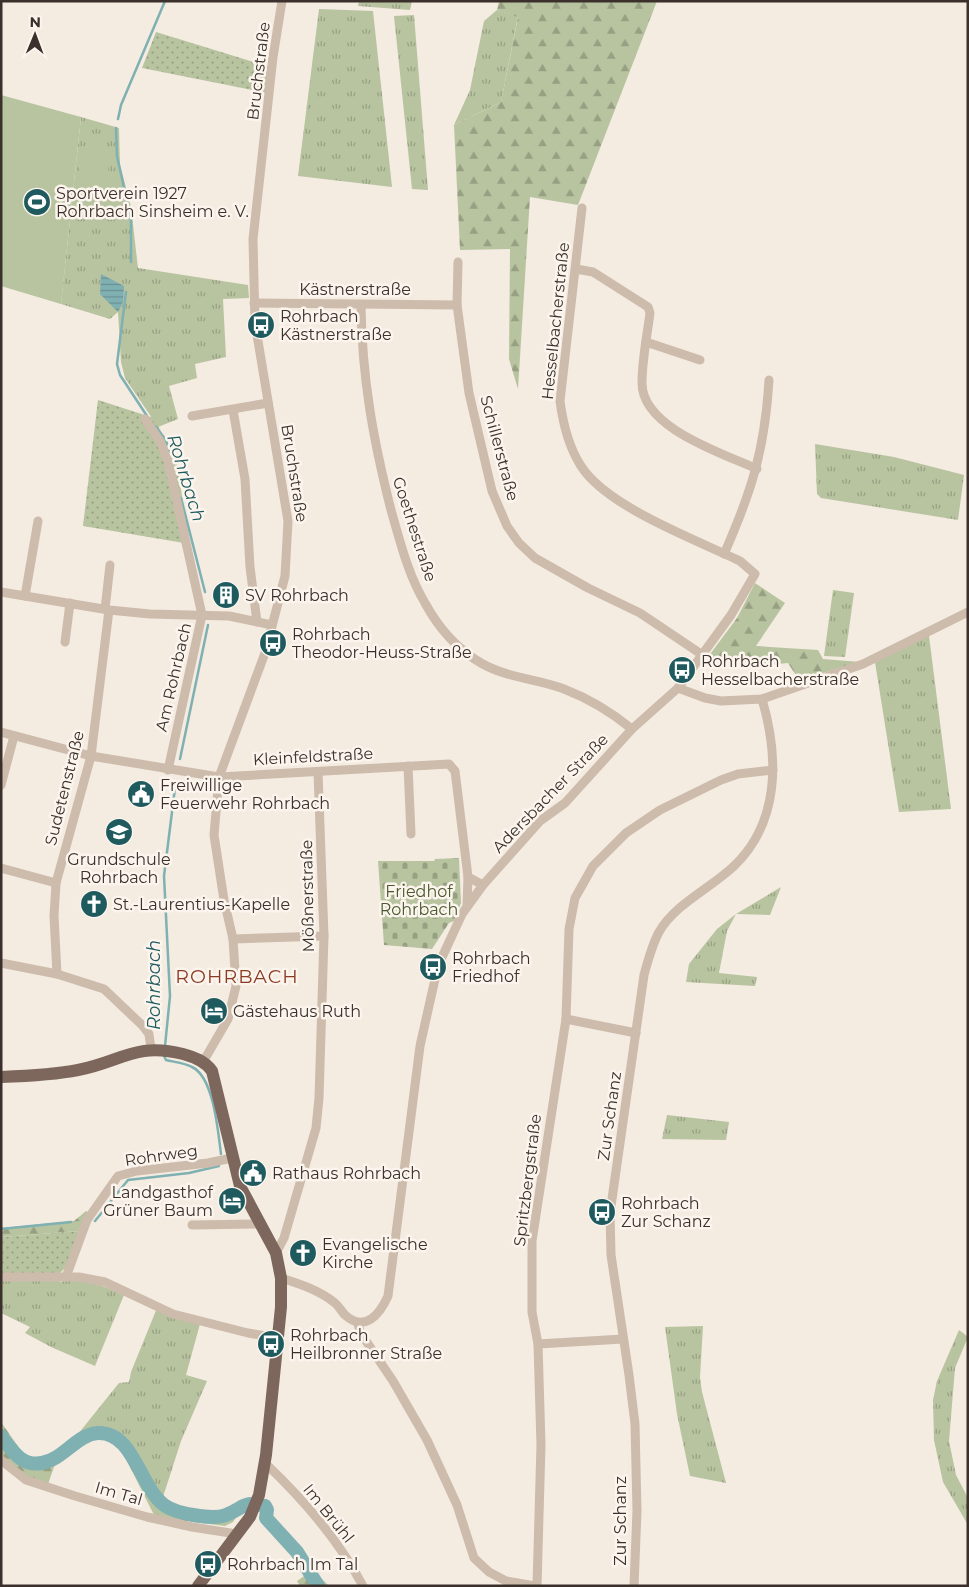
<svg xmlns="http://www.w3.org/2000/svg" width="969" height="1587" viewBox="0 0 969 1587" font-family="Montserrat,sans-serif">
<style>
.grass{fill:url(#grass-tufts)}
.forest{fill:url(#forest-firs)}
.cemetery{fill:url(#cemetery-stones)}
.garden{fill:url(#garden-dots)}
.pitch{fill:#b8c4a0}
.water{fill:url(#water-rules)}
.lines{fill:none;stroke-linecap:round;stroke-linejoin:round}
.stream{stroke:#7fb0b2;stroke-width:2.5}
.river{stroke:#7fb0b2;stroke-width:14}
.street{stroke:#cdbbac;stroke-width:9}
.primary{stroke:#7d675c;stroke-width:12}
.labels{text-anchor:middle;stroke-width:5;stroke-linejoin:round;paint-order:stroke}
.street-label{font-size:16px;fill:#3b302b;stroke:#fbf5ee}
.poi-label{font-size:16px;fill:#3b302b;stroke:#fbf5ee;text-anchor:start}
.park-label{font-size:16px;fill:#4a5a2e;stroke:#fbf5ee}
.water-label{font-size:18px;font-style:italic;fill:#1f5a5e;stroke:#fbf5ee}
.quarter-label{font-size:19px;letter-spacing:1px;fill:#8c3b22;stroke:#fbf5ee}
</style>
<defs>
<pattern id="grass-tufts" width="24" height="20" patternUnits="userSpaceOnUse" patternTransform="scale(1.25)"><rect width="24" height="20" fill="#b8c4a0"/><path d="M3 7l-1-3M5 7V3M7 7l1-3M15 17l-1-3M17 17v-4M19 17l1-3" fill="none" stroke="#97a083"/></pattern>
<pattern id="forest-firs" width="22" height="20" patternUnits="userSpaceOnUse" patternTransform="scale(1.25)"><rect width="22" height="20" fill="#b8c4a0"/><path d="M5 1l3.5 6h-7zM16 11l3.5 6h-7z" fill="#97a083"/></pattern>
<pattern id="cemetery-stones" width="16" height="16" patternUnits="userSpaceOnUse" patternTransform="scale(1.25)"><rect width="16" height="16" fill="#b8c4a0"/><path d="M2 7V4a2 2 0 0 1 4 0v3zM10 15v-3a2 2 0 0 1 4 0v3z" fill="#97a083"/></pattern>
<pattern id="garden-dots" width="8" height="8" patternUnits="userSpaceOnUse" patternTransform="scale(1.25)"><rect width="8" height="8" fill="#b8c4a0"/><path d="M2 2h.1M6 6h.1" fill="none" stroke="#97a083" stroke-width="1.8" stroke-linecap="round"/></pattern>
<pattern id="water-rules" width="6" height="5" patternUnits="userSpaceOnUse" patternTransform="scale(1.25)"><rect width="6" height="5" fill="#7fb0b2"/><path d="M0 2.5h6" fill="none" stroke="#699091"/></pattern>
</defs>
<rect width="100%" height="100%" fill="#f4ebe1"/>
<!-- grass -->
<g class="grass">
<path d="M359,1H412L410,10L358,6Z"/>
<path d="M319,9L373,11L392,187L298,176Z"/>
<path d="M497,10L518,16L501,102L454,125L470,90L484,21Z"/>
<path d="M414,15L428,190L412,189L394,16Z"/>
<path d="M81,117L119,128L120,165L131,207L138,268L248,285L249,298L223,299L226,357L195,364L197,378L169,386L178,419L158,427L125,378L121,362L118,312L110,319L61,304Z"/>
<path d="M815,444L894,457L964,475L958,520L821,498L817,494Z"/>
<path d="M833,590L854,593L845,657L824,656Z"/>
<path d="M928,628L951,809L899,812L874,656Z"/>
<path d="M781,887L770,915L736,914L727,931L719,973L757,977L755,986L686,982L689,964L717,929L736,914Z"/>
<path d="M667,1115L729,1122L726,1140L662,1139Z"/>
<path d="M1,1275H58L60,1282C80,1275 106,1287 124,1295L95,1366L51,1347L25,1333L30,1327L1,1313Z"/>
<path d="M157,1308L200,1324L186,1375L207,1381L181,1441L163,1497C147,1478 140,1455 124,1437L78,1434L119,1383L129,1382L131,1372Z"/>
<path d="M703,1326L700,1377L702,1392L726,1483L690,1476L677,1414L665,1327Z"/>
<path d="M959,1330L968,1337L955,1368L949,1441L956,1475L968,1498V1525L943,1482L934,1440L933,1400L937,1381Z"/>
</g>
<!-- forest -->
<g class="forest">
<path d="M499,1H657L578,205L530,197L518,389L509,359L510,249L460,250L454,125L501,102L518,17L497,10Z"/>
<path d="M755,583L785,603L756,646L818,650L823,659L860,662L799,680L788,663L768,665L708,657L737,618Z"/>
<path d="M86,1211L89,1213L80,1231L1,1237V1228L74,1221Z"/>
<path d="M1,1422L29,1462C34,1462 41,1463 45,1461C48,1460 51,1456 54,1454C69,1441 85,1424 107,1429C129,1435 131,1449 141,1467C164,1507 194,1523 240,1511L233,1522L225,1526L155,1517L121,1449L113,1438L94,1437L60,1460L54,1467L47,1487L26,1480L1,1460Z"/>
<path d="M313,1570L329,1586H300L297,1581Z"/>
</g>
<!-- cemetery -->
<path class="cemetery" d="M459,858L461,903L454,921L449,923L432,949L384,945L378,861H434L435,859Z"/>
<!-- garden -->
<g class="garden">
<path d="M156,32L270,67L267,93L142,68Z"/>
<path d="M98,400L154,418L176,460L190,544L83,526Z"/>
<path d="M80,1231L70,1263L58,1275H1V1237Z"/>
</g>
<!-- pitch -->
<g class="pitch">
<path d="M1,95L81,117L61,304L1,286Z"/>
<path d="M82,146L102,147L119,208C103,215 81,214 78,193C76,181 81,159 82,146Z"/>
</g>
<!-- water -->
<path class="water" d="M101,274L124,286L123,302L118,312L100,294Z"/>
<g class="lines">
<!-- stream -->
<g class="stream">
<path d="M118,119L121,105L165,1"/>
<path d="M116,128L117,156L131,219V262"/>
<path d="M126,292L117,364L120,375L147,416"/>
<path d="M155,426L166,440L169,452"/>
<path d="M181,498L205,592"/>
<path d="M180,759L208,625"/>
<path d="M165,1046L170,996L164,876L175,788"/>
<path d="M164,1056L166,1060C174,1062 185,1063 192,1067C214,1077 218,1132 221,1154"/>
<path d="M95,1221L128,1180L189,1173L219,1166"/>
<path d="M1,1229L71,1222"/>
</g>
<!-- river -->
<path class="river" d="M1,1436C12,1450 21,1467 42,1463C64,1459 77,1434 98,1433C134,1432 139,1486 164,1505C176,1514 213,1520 226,1515C244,1508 244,1500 265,1506L267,1510L266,1518L297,1552L318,1586"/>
<!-- street -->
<g class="street">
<path d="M458,262L457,305L469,393L492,491L507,526L519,543L535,558L588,588L640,613L701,654"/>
<path d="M576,269L593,272L648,307L650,313C647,336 642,360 642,383C642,428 722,453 757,469"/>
<path d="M254,303L457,305"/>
<path d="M361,305C362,378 373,439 391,510C400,541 408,575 425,603C438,627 457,649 481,663C507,678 537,679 564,689C590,699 611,712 632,729"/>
<path d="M646,342L700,360"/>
<path d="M233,410L245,479L250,567L257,622"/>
<path d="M192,416L268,403"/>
<path d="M145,419L160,441L168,461L202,615L168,770"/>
<path d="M724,554C752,491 765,448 769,380"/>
<path d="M1,592L109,610L150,614L229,616L272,625"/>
<path d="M25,596L38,521"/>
<path d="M105,609L110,565"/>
<path d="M65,642L70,603"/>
<path d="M678,688L705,698L721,701L762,699L863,664L968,612"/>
<path d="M1,732L91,756L219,777L449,764L455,771L468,877L483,885"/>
<path d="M408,766L411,834"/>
<path d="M1,785L14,736"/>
<path d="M1,868L56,883"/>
<path d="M467,906L468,877"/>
<path d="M233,939L324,936"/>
<path d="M1,963L57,974L104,989L143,1026L149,1034L151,1049"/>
<path d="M57,974L54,916L56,883L91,756L109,610"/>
<path d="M566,1019L636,1033"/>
<path d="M203,1062L228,1019L236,986L233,939L224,900L214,835L219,777L265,653L285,576L288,521L255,323L253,239L273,57L282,1"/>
<path d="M192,1225L261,1224"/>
<path d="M276,1253L284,1238L316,1128L319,1098L324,936L318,772"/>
<path d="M1,1277H79L105,1282L173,1314L248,1333L278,1338"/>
<path d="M66,1277L87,1220L118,1176L137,1171L208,1163L232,1158"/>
<path d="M281,1278C300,1284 319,1290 335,1303C339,1306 341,1311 345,1315C365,1333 380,1314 388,1296L420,1046L438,966L462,914L483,885L540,821L565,803L632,729L678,688L731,615L755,574L740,561C695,539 607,507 581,466C568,446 563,424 560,401L582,208"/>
<path d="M358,1323L360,1332L393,1381L427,1440L457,1505L474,1558L489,1572L506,1581L535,1586"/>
<path d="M538,1344L623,1339"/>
<path d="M1,1460L26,1480L75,1496L147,1517L192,1527L237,1534"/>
<path d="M265,1463C302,1498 339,1541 363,1586"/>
<path d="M537,1586L541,1445L538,1344L532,1312V1241L566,1019L569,929L575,898L593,866L626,833L660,810L721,780L738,774L773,770"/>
<path d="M634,1586L637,1511L635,1424L629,1375L611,1255L610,1213L644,975C648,960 652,945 659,932C675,904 711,888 734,866C780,822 779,757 762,699"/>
</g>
<!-- primary -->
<path class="primary" d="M1,1077C27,1076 53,1075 78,1070C121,1062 135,1042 183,1054C194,1057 205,1061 212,1071L240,1186L276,1253L281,1278V1307L266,1455L259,1495L250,1517L198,1586"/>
</g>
<!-- icons -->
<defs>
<g id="stadium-disc" transform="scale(1.4375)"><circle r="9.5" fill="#1f5a5e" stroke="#fbf5ee"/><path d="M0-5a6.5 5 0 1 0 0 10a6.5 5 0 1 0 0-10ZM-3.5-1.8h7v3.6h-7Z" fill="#fff"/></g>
<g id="bus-disc" transform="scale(1.4375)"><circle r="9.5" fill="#1f5a5e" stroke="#fbf5ee"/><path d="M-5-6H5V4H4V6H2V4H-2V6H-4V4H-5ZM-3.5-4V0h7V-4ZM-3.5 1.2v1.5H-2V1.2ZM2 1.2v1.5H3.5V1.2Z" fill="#fff"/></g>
<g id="building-disc" transform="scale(1.4375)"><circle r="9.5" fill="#1f5a5e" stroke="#fbf5ee"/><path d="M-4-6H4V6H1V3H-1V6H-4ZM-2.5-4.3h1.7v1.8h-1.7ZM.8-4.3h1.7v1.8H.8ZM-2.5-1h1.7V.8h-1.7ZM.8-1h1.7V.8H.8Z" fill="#fff"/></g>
<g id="civic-disc" transform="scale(1.4375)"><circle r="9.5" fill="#1f5a5e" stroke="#fbf5ee"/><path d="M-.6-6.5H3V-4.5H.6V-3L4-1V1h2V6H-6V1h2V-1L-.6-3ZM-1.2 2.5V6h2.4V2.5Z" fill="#fff"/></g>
<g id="school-disc" transform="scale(1.4375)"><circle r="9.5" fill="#1f5a5e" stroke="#fbf5ee"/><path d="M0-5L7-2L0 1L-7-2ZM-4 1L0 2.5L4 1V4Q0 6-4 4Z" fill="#fff"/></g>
<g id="church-disc" transform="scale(1.4375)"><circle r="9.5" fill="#1f5a5e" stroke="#fbf5ee"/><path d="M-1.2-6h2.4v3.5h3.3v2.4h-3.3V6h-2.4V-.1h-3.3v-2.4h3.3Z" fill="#fff"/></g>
<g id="hotel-disc" transform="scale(1.4375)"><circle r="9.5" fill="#1f5a5e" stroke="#fbf5ee"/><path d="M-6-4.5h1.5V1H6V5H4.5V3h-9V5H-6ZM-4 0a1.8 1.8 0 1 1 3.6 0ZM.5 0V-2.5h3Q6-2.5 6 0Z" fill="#fff"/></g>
</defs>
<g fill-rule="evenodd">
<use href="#stadium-disc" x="37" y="202"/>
<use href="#bus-disc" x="261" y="325"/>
<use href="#building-disc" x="226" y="595"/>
<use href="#bus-disc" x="273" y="643"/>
<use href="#bus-disc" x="682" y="670"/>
<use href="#civic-disc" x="141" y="794"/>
<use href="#school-disc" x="119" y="832"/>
<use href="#church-disc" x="94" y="904"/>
<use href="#bus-disc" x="433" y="967"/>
<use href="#hotel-disc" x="214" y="1011"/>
<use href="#civic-disc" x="253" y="1173"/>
<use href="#hotel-disc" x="232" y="1201"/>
<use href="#bus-disc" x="602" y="1212"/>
<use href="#church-disc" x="303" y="1253"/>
<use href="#bus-disc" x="271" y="1344"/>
<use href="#bus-disc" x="208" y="1564"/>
</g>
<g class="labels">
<!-- street labels -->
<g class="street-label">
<text transform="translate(258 71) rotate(-83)" y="6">Bruchstraße</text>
<text x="355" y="295">Kästnerstraße</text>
<text transform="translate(555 321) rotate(-84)" y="6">Hesselbacherstraße</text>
<text transform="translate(500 448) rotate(75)" y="6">Schillerstraße</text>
<text transform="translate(295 473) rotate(81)" y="6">Bruchstraße</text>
<text transform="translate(415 529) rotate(72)" y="6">Goethestraße</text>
<text transform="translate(173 677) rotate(-77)" y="6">Am Rohrbach</text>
<text transform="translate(313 756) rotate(-3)" y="6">Kleinfeldstraße</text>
<text transform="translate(64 788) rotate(-76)" y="6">Sudetenstraße</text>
<text transform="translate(550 793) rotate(-46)" y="6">Adersbacher Straße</text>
<text transform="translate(307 896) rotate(-91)" y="6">Mößnerstraße</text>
<text transform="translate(609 1116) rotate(-82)" y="6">Zur Schanz</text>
<text transform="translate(161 1155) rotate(-8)" y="6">Rohrweg</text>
<text transform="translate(527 1180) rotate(-83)" y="6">Spritzbergstraße</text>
<text transform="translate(119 1493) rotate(16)" y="6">Im Tal</text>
<text transform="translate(329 1513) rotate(51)" y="6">Im Brühl</text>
<text transform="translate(620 1521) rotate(-90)" y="6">Zur Schanz</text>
</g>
<!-- poi labels -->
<g class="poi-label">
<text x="56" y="199">Sportverein 1927<tspan x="56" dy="18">Rohrbach Sinsheim e. V.</tspan></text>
<text x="280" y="322">Rohrbach<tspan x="280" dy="18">Kästnerstraße</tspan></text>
<text x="245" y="601">SV Rohrbach</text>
<text x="292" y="640">Rohrbach<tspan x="292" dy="18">Theodor-Heuss-Straße</tspan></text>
<text x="701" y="667">Rohrbach<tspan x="701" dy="18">Hesselbacherstraße</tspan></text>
<text x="160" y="791">Freiwillige<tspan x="160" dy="18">Feuerwehr Rohrbach</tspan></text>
<text x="119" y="865" text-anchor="middle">Grundschule<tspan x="119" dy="18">Rohrbach</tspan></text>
<text x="113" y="910">St.-Laurentius-Kapelle</text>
<text x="452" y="964">Rohrbach<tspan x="452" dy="18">Friedhof</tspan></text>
<text x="233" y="1017">Gästehaus Ruth</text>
<text x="272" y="1179">Rathaus Rohrbach</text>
<text x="213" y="1198" text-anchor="end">Landgasthof<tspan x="213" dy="18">Grüner Baum</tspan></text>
<text x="621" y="1209">Rohrbach<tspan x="621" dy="18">Zur Schanz</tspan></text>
<text x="322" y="1250">Evangelische<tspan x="322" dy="18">Kirche</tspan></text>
<text x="290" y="1341">Rohrbach<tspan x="290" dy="18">Heilbronner Straße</tspan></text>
<text x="227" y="1570">Rohrbach Im Tal</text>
</g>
<!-- park labels -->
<g class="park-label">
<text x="419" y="897">Friedhof<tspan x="419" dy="18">Rohrbach</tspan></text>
</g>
<!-- water labels -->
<g class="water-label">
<text transform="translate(186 478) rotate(73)" y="6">Rohrbach</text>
<text transform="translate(154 985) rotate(-90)" y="6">Rohrbach</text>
</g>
<!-- quarter labels -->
<g class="quarter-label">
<text x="237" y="983">ROHRBACH</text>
</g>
</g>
<!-- border -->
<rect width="969" height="1587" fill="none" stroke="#3b302b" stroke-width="5"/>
<!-- north arrow -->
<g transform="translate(35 35) rotate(1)" stroke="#fbf5ee" stroke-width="4" paint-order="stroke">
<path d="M0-4L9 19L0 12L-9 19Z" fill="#3b302b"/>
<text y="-8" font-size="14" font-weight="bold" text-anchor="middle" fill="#3b302b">N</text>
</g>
</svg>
